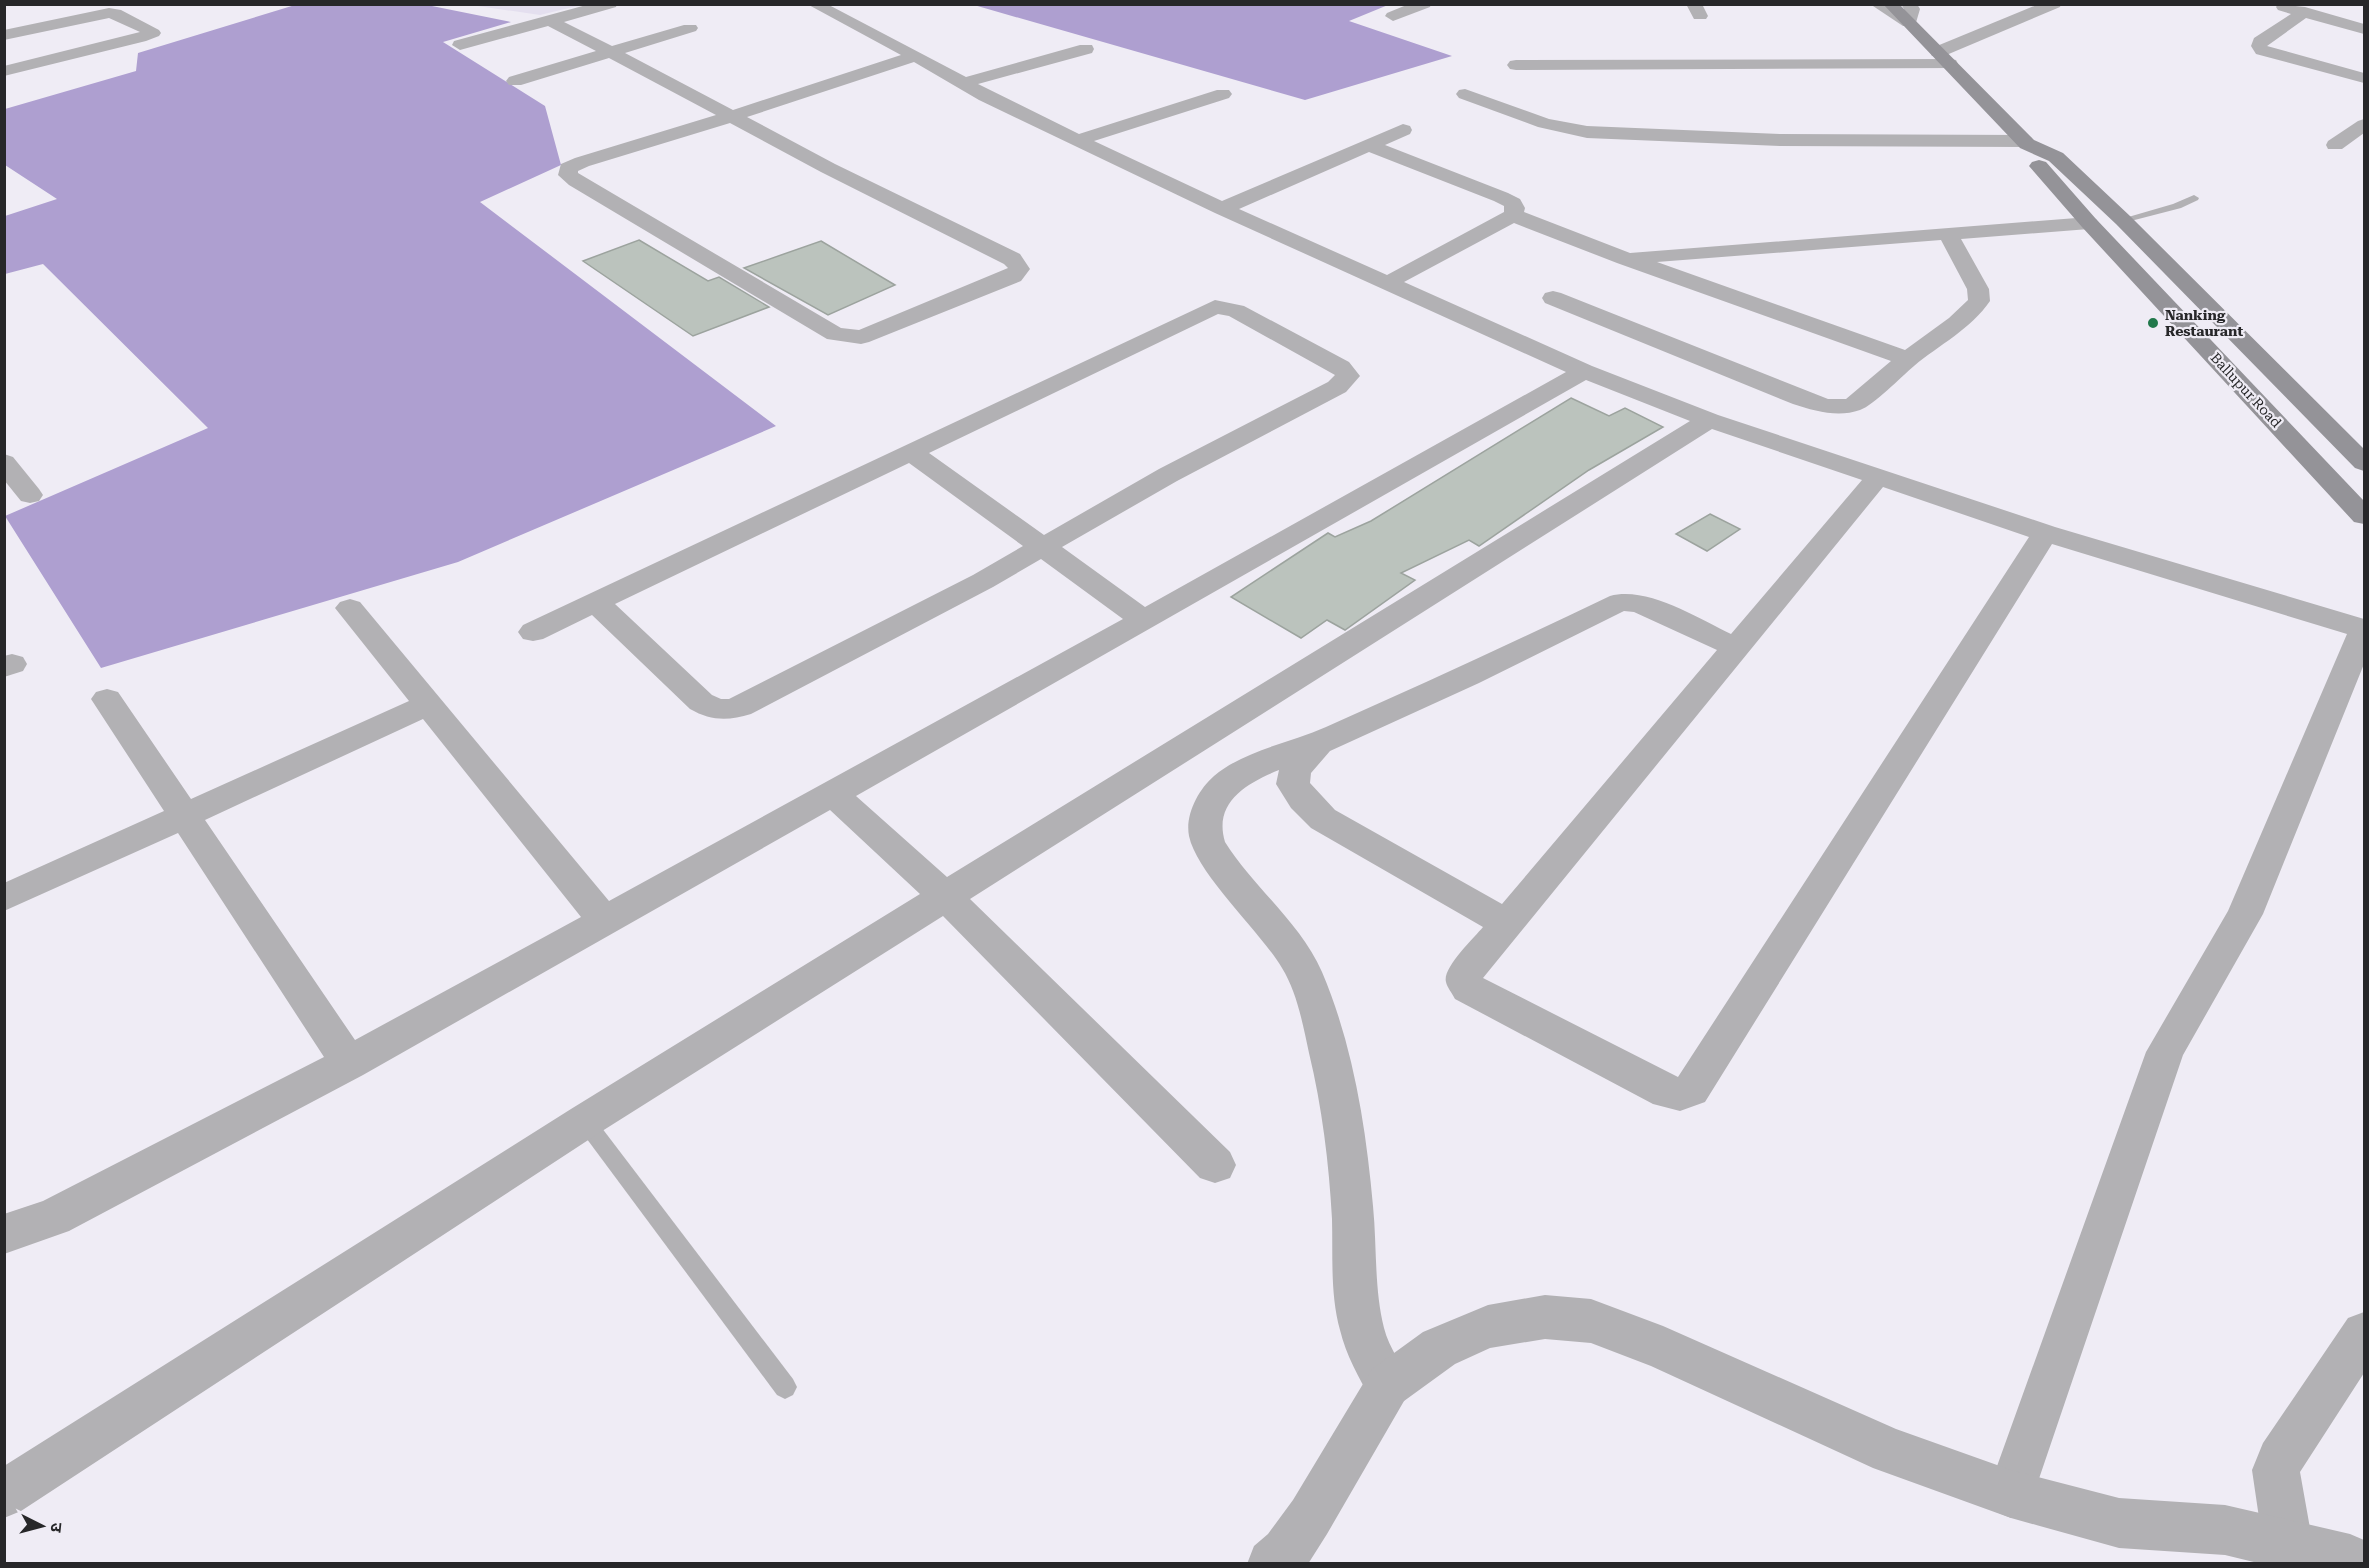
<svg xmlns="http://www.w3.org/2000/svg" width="2369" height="1568" viewBox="0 0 2369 1568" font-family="'Roboto Serif','Noto Sans Devanagari',serif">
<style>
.built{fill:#e4dfef}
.forest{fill:#ae9fd0}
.building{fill:#bbc3bd;stroke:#9ca39e;stroke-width:1.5}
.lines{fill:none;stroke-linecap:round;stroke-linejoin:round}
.service{fill:#b2b1b4;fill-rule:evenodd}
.minor{fill:#b2b1b4;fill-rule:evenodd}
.tertiary{fill:#b2b1b4;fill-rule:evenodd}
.secondary{fill:#949398;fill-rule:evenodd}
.poi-dot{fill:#21784b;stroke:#efecf5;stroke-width:2}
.labels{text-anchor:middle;stroke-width:4.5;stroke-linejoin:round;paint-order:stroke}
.far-poi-label{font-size:14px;font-weight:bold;fill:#272729;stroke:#efecf5;text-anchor:start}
.far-street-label{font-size:14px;fill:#272729;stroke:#efecf5}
</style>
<rect width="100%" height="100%" fill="#efecf5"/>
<!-- built -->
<path class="built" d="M471,5L581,4V5L540,15Z"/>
<!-- forest -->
<g class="forest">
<path d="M295,5H427L511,22L443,42L545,106L561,165L480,202L776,426L458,562L101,668L5,516L208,428L43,264L5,274V216L57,199L5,165V109L136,71L138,53Z"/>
<path d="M974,5H1388L1349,21L1452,56L1305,100Z"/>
</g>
<!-- building -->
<g class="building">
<path d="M639,240L708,281L719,277L769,307L693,336L583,261Z"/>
<path d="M821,241L895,285L828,315L744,268Z"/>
<path d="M1571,398L1609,416L1625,408L1663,427L1589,470L1479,546L1469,540L1401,573L1415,580L1345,630L1327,620L1301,638L1231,597L1328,533L1335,537L1371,521Z"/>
<path d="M1710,514L1740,529L1707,551L1676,534Z"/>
</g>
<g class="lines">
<!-- service -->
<g class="service">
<path d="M2194,195L2199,198L2198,200L2181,208L2123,223L2118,220L2173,204Z"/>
<path d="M585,1112L592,1115L793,1379L797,1387L793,1395L785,1399L777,1395L578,1127L575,1121L578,1115Z"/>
</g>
<!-- minor -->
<g class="minor">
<path d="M590,4H617L616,7L564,22L612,46L684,25H696L698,28L696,31L625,53L733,110L901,55L807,4H827L966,77L1080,45H1092L1094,49L1092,53L978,84L1079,134L1217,90H1229L1232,94L1229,98L1094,141L1222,201L1403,124L1410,126L1412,130L1410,134L1385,145L1508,193L1520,199L1525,208L1524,212L1630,253L2089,217L2096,219L2099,223L2096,227L2089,229L1961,239L1989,289L1990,301C1971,329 1939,345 1914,366C1901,377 1874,405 1860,410C1838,418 1815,411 1793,404L1545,303L1542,298L1545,293L1553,291L1561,293L1828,399H1846L1891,361L1617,263L1514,223L1404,282L1592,366L1718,415L2055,527L2364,619V664L2263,914L2183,1055L2028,1511L2011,1518L1994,1511L1987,1494L2146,1052L2228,911L2347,634L2052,544L1705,1102L1680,1111L1653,1104L1455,999C1452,993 1447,987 1446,982C1442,968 1474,938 1483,927L1311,828L1291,808L1276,784L1279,770C1247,783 1213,802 1225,842C1253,887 1300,922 1322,972C1353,1045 1366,1127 1373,1206C1377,1246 1374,1288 1384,1328C1389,1348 1403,1366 1411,1385L1404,1401L1388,1408L1372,1401C1359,1378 1346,1355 1340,1330C1330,1294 1333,1256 1332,1219C1329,1163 1322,1107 1309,1053C1303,1025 1297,992 1282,968C1260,931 1197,874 1189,836C1185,815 1198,790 1214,776C1245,750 1290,743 1326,727C1421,685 1516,641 1610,596C1648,586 1697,618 1731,634L1862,480L1712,429L970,899L1230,1152L1236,1165L1230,1178L1215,1183L1200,1178L943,916L599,1133L21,1511L4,1518V1466L571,1109L920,894L830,810L363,1075L69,1231L4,1254V1214L43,1201L324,1057L178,833L4,911V883L164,811L91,699L96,692L107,689L118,692L191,799L409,701L335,608L340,602L350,599L360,602L609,901L1123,619L1041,559L993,587L751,714C728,721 711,721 690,709L592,615L543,639L533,641L523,639L518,632L523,625L1215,300L1244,306L1349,362L1360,376L1346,392L1177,481L1062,547L1145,607L1566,372L1215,213L979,100L914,62L747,117L835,164L1020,254L1030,269L1021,281L869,342L861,344L827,339L569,185L558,175L561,164L575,158L716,115L609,58L521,85H509L506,81L509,77L596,51L548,26L460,50L452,45L454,41ZM730,123L821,172L1004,264L1008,268L859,330L841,328L578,173V171L589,166ZM1369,152L1494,201L1504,206V212L1387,275L1239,209ZM1941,240L1967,289L1968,300L1949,318L1905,350L1657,262ZM1218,314L1229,316L1335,375L1328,382L1159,469L1044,535L929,453ZM1586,380L1690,421L947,877L856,796ZM909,463L1023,546L973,575L729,699H721L712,695L615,604ZM1883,487L2029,537L1678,1077L1483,978ZM1624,611L1634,612L1717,650L1502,904L1335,810L1310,783L1311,773L1330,751L1479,683ZM423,719L581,917L355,1040L205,820Z"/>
<path d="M1409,4H1431L1430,7L1393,21L1385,16L1387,13Z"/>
<path d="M1686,4H1702L1708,16L1706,19H1694Z"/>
<path d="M2039,4H2061L2060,7L1944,56H1932L1930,52L1932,48Z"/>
<path d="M2278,4L2305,7L2364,24V34L2306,18L2267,46L2364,73V83L2256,54L2251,46L2254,38L2291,14L2278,10L2276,7Z"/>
<path d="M109,8L121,10L159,30L161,33L159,36L146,41L4,76V66L140,32L109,18L4,40V30Z"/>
<path d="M1950,59L1956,60L1958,64L1956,68L1516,70L1510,69L1507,65L1510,61L1516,60Z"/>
<path d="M1465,89L1549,119L1587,126L1781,134L2024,135L2031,137L2033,141L2031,145L2024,147L1781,146L1587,138L1538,127L1459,98L1456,94L1459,90Z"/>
<path d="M2364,119V133L2342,149H2328L2326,145L2328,141L2358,121Z"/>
<path d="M4,454L13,457L39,489L43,495L39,501L30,503L21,501L4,480Z"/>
<path d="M12,654L23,657L27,664L23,671L4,677V656Z"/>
<path d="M2364,1312V1373L2300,1472L2313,1545L2306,1563L2272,1564L2263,1545L2252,1470L2263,1443L2348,1318Z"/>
</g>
<!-- tertiary -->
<g class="tertiary">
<path d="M1870,4H1889L1903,13L1904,9L1901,4H1917L1920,9L1915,26H1903Z"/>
<path d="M1545,1295L1591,1299L1663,1326L1896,1429L2011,1470L2119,1498L2225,1505L2350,1534L2364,1540V1564H2262L2225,1555L2119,1548L2011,1518L1873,1468L1651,1366L1591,1343L1545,1339L1490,1348L1455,1364L1404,1401L1327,1534L1308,1564H1247L1254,1546L1268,1534L1293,1500L1372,1369L1423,1332L1488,1305Z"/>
</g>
<!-- secondary -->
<g class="secondary">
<path d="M1883,4H1899L2034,140L2063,153L2130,216L2364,449V471L2355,468L2116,224L2049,161L2020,148Z"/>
<path d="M2039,160L2046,162L2096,219L2364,501V524L2354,522L2082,227L2029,166L2032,162Z"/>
</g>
</g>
<!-- markers -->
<circle class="poi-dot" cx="2153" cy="323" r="6"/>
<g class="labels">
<!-- far-poi labels -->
<g class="far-poi-label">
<text x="2165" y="320">Nanking<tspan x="2165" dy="16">Restaurant</tspan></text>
</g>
<!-- far-street labels -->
<g class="far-street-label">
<text transform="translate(2246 390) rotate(47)" y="5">Ballupur Road</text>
</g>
</g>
<!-- border -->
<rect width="2369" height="1568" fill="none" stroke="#272729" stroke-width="12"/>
<!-- north arrow -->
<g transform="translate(42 1526) rotate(96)" stroke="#efecf5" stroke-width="4.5" paint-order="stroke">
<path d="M0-4.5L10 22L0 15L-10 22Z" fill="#272729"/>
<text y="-9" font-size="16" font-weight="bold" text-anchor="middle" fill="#272729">उ</text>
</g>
</svg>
